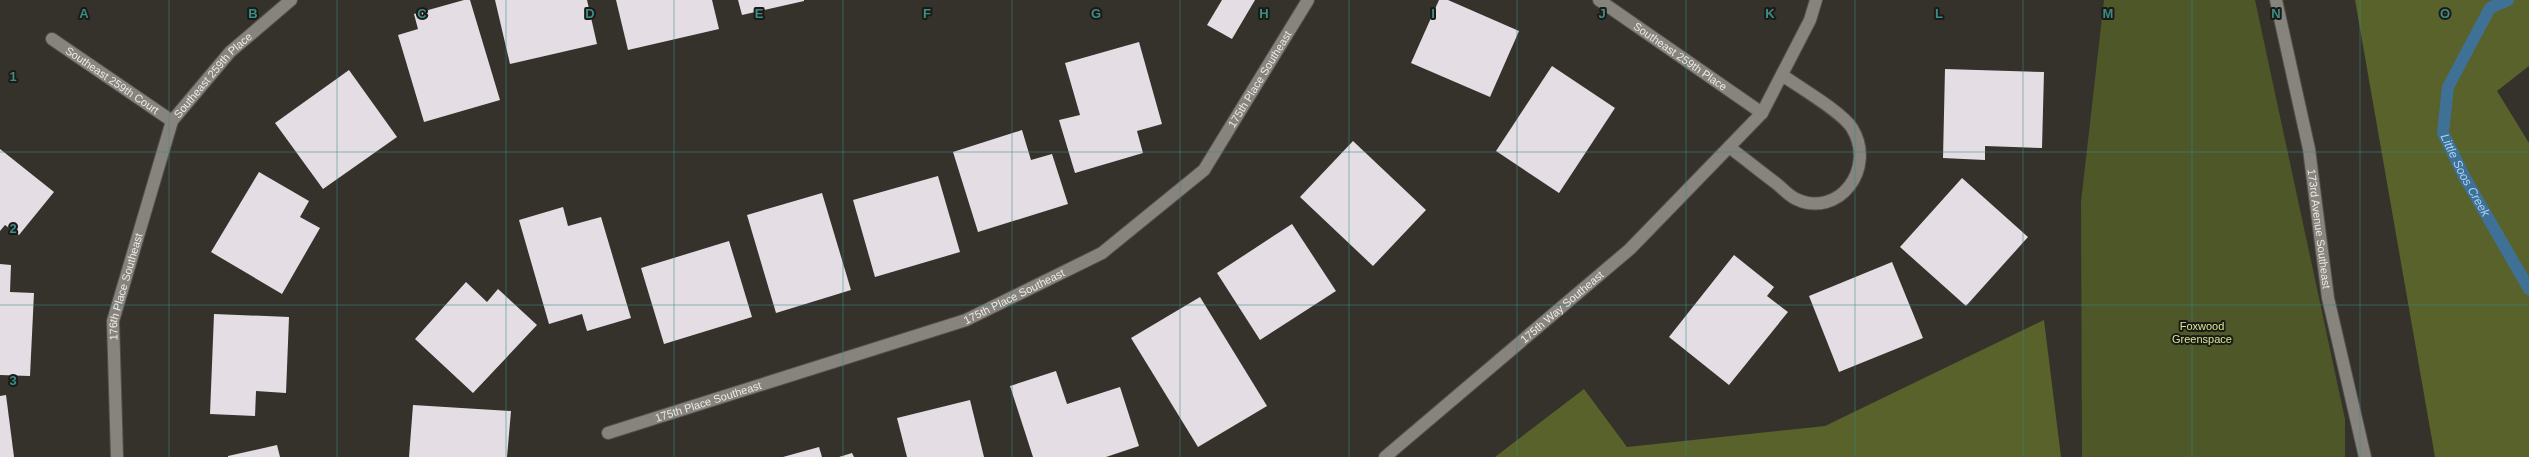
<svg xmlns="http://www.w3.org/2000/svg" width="2529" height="457" viewBox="0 0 2529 457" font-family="Helvetica,sans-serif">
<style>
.green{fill:#4e5727}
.forest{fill:#58622a}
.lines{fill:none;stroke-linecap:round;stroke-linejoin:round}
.stream{stroke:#3f7197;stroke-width:12}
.building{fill:#e4dee4}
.minor-casing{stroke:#53504c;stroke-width:14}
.minor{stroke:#87837d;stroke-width:12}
.grid{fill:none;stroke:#3b8d86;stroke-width:1;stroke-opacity:0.55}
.labels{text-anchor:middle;stroke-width:4;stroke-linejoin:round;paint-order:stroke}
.street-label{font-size:11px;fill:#eceae7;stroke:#1b1a17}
.park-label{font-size:11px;fill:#d5e791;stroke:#1b1a17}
.water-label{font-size:12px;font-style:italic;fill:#a9d4f7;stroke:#1b1a17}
.grid-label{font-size:13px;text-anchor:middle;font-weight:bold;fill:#3b8d86;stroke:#1b1a17;stroke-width:4;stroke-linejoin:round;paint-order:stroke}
</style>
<rect width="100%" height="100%" fill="#35322c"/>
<!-- green -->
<path class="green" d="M2104,0H2255L2345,419V457H2082L2081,202Z"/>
<!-- forest -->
<g class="forest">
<path d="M2355,0H2529V66L2497,91L2529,143V457H2435Z"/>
<path d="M2044,320L2061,457H1495L1584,389L1627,447L1825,426Z"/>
</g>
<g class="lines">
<!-- stream -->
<path class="stream" id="s1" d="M2508,0L2490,8L2448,87L2443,133L2465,178L2529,289"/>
</g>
<!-- building -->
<g class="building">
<path d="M464,0H470L500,100L424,122L398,35L418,29L414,14Z"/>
<path d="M495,0H587L597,44L510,64Z"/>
<path d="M616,0H712L719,29L628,50Z"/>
<path d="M738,0H804V1L742,15Z"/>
<path d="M1222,0H1255L1232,39L1207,25Z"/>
<path d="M1439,0H1448L1519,31L1490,97L1411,63Z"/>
<path d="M1139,42L1162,124L1137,131L1143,153L1075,173L1059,120L1080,115L1065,63Z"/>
<path d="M1552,66L1615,108L1559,193L1496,151Z"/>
<path d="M1945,69L2044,72L2042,148L1985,146V160L1943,158Z"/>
<path d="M349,70L397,137L323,189L275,123Z"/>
<path d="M1022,130L1031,160L1052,154L1068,204L978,232L953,152Z"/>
<path d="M1353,141L1426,210L1373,266L1300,197Z"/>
<path d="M0,149L54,192L19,235L5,225L0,231Z"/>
<path d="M259,172L309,201L300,217L320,228L282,294L211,252Z"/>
<path d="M938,176L960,252L875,277L853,200Z"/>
<path d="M1962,178L2028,237L1966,306L1900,247Z"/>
<path d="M822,193L851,290L776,313L747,215Z"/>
<path d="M563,207L568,226L601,217L631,318L587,331L582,314L549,324L519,220Z"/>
<path d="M1292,224L1336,291L1260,340L1217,273Z"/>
<path d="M729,241L752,317L664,344L641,268Z"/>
<path d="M1734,255L1774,287L1767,296L1788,312L1729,385L1669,337Z"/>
<path d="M1892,262L1923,338L1839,372L1809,296Z"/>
<path d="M0,264L11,265L10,292L34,293L30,376L0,375Z"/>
<path d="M466,282L487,302L498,289L537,325L473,393L415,339Z"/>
<path d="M1200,297L1267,406L1198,447L1131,338Z"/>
<path d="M214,314L289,317L286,393L256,391L255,416L210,414Z"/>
<path d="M1056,371L1067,404L1120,387L1139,446L1106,457H1033L1010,386Z"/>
<path d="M6,395L14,457H0V396Z"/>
<path d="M970,400L984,457H907L897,418Z"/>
<path d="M413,405L511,411L507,457H409Z"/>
<path d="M277,445L280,457H228V456Z"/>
<path d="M819,447L822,457H783Z"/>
<path d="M852,453L854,457H839Z"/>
</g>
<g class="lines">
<!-- minor casing -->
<g class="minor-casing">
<g id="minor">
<path id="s2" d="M1599,0L1762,113"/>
<path id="s3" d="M2276,0L2309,149L2328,298L2365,457"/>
<path id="s4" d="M52,39L172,121"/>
<path d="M1729,147C1745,159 1761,172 1777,184C1783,189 1789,196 1796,199C1838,219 1877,169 1852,128C1842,112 1799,87 1782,75"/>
<path id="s5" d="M608,433L966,320L1102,253L1204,170L1308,0"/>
<path id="s6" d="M117,457L113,321L172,121L230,52L291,0"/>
<path id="s7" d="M1385,457L1630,249L1762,113L1810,20L1816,0"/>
</g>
</g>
<!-- minor -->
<use href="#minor" class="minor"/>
</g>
<!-- grid -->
<path class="grid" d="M169,0V457M337,0V457M506,0V457M674,0V457M843,0V457M1012,0V457M1180,0V457M1349,0V457M1517,0V457M1686,0V457M1855,0V457M2023,0V457M2192,0V457M2360,0V457M0,152H2529M0,305H2529"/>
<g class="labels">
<!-- street labels -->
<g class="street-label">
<text dy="4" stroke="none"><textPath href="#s2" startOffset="99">Southeast 259th Place</textPath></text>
<text dy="4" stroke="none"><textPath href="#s6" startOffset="406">Southeast 259th Place</textPath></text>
<text dy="4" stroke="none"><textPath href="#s5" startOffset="765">175th Place Southeast</textPath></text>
<text dy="4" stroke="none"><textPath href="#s4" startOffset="73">Southeast 259th Court</textPath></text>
<text dy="4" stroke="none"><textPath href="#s3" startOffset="233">173rd Avenue Southeast</textPath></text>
<text dy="4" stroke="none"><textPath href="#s6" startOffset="172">176th Place Southeast</textPath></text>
<text dy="4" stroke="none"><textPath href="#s5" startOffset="429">175th Place Southeast</textPath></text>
<text dy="4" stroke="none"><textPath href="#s7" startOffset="232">175th Way Southeast</textPath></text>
<text dy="4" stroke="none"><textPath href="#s5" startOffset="105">175th Place Southeast</textPath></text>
</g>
<!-- park labels -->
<g class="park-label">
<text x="2202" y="330">Foxwood<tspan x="2202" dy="13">Greenspace</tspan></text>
</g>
<!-- water labels -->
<g class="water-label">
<text dy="4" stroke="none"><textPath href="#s1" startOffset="203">Little Soos Creek</textPath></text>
</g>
</g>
<g class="grid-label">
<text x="84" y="18">A</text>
<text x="253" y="18">B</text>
<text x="422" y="18">C</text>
<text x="590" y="18">D</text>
<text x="759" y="18">E</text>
<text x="927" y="18">F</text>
<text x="1096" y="18">G</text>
<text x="1264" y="18">H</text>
<text x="1433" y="18">I</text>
<text x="1602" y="18">J</text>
<text x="1770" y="18">K</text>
<text x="1939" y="18">L</text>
<text x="2108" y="18">M</text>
<text x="2276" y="18">N</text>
<text x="2445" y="18">O</text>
<text x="13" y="81">1</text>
<text x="13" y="233">2</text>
<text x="13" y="385">3</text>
</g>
</svg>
